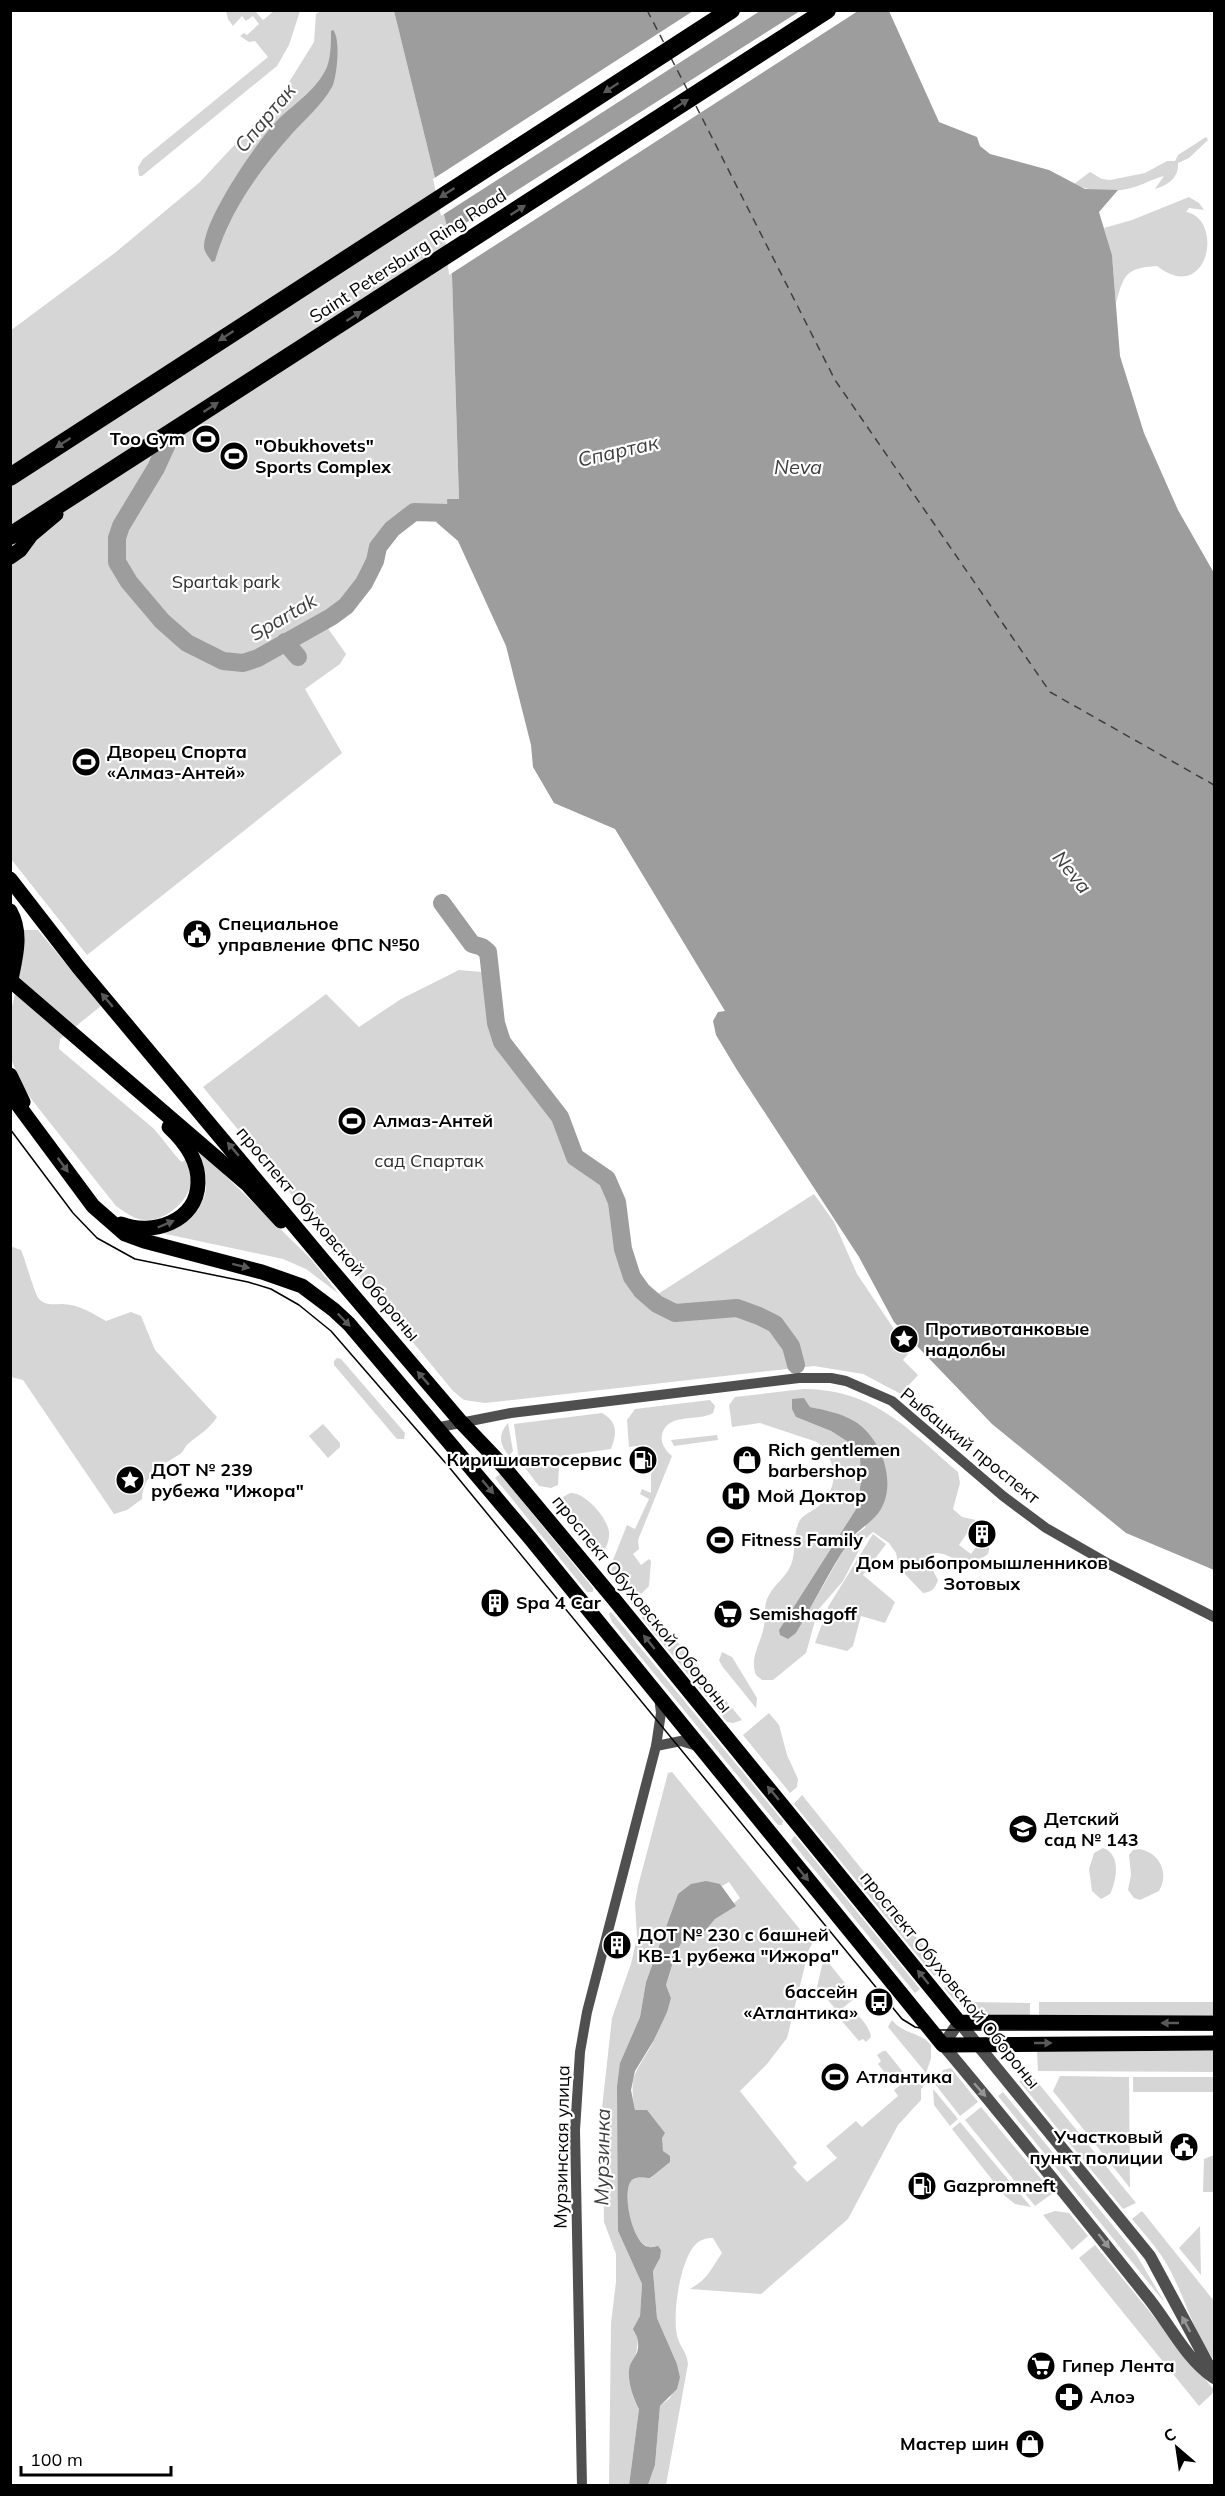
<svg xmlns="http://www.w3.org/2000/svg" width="1225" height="2496" viewBox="0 0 1225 2496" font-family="Mulish,sans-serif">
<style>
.green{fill:#d6d6d6;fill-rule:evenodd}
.water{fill:#9d9d9d}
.pier{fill:#fff}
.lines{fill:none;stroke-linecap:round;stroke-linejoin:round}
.river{stroke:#9d9d9d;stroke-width:18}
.ferry{stroke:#3e3e3e;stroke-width:1.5;stroke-dasharray:8 6;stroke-linecap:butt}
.minor{stroke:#4f4f4f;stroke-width:10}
.tertiary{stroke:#4f4f4f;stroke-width:12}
.primary{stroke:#000;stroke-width:15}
.motorway{stroke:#000;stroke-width:18}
.tram{stroke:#000;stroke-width:1.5}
.oneway{fill:#595959}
.oneway2{fill:#959595}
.labels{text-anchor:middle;stroke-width:4.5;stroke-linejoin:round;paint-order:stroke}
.street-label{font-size:18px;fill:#000;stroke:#fff}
.poi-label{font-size:18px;font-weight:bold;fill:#000;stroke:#fff;text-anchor:start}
.park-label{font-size:18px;fill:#2d2d2d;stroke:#fff}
.water-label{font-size:20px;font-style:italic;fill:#3e3e3e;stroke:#fff}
</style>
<rect width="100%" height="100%" fill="#fff"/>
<!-- green -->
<g class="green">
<path d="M322,10L394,11L448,231L452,276L459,499L448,509L418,517L402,526L389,541L350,601L322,620L346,654L340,664L305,689L342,753L87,955L11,859L10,331L116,252L200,182L281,95L314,42L316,14Z"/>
<path d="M226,11H255L263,20L274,11H300L289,45L277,66L142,176H139L138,167L143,159L268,57L255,41L249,42L240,36L244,33L247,35L259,24L253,16L246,21L242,16L233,26L228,19Z"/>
<path d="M1206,137L1208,140L1189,158L1178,163C1179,178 1168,185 1155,189L1164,176C1152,179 1143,185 1131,188C1114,193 1089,192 1074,184L1090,172L1102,179L1110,180L1145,173L1167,161H1175L1178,155Z"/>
<path d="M1189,197L1199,203L1204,210L1189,208L1186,212C1225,219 1208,306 1157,266C1125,268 1124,275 1116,303L1112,255L1104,228L1132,220Z"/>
<path d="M23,930H38L101,1006L60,1039L59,1049L153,1128C160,1135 178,1160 182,1162L185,1160L184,1150C186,1158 192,1170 192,1178C191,1199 167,1221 146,1220C134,1220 125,1212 116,1206L32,1100L22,1085L11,1059L10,1016L19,976Z"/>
<path d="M459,970L482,972C486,993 485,1020 495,1039C509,1068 538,1088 554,1116C563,1130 561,1149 574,1162C585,1173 600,1177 609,1190C618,1228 615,1274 647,1301L814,1194L834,1222L857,1274L894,1329L912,1349L903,1360L918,1375L901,1394L863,1374L814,1366L485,1403L464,1400L453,1391L203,1087L326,994L359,1027L401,999Z"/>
<path d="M196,1147L310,1258L339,1294L306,1269L283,1259L161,1233C170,1229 183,1225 191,1218C212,1197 209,1170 196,1147Z"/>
<path d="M10,1246L21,1250C26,1261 34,1293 39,1299C46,1306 54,1304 62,1304C78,1304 92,1313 106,1321L131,1312L141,1316L155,1350L217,1417C209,1429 200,1434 189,1443C185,1446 184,1451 180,1454C161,1466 143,1474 142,1499L127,1510L114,1514L23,1380L11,1377Z"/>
<path d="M337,1358L341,1359L405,1433L404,1439H397L334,1365V1361Z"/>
<path d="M804,1389C875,1390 908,1429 958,1472L960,1483L953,1509L962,1517L976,1520L959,1545L971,1554L982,1539L990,1544L988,1554C957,1576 959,1552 933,1553L930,1565L938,1580C935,1589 932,1592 923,1593L899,1568L896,1553L889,1543L873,1532L865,1539L843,1581L818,1610L806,1653L773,1680H762L756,1675C749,1657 761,1644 764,1626C766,1615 763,1605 769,1595C775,1584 786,1577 791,1565C796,1552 793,1537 798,1524C802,1513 814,1512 822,1503C840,1484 836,1459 817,1442L760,1423L732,1427L729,1405L735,1397ZM804,1398L810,1407C841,1414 857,1418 875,1445L865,1528L850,1539L796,1633L779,1630L858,1506L861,1479L860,1458L856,1447L831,1431L796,1417Z"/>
<path d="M710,1400L715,1406L713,1413C698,1422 667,1412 662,1435C660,1443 666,1451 672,1456L638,1540L639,1549L633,1554L641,1565L649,1559L651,1561L649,1586L638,1597L631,1599L613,1577L611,1565L627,1525L635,1529L649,1499L640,1494L642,1489L651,1493V1474L657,1460L646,1445L629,1447L627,1420L635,1409Z"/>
<path d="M602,1413C618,1422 617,1434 611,1449L568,1455L559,1467L558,1485L551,1488L539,1486L519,1460L514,1424Z"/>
<path d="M508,1423L513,1451L509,1456C499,1444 498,1434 508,1423Z"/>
<path d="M323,1424L340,1443V1447L328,1458L309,1436Z"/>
<path d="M717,1435L718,1440L674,1446L671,1440Z"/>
<path d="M500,1474L593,1588V1592H587L495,1478Z"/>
<path d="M570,1493C585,1492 607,1517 609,1532C610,1542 604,1551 600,1559L553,1503Z"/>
<path d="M873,1534L886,1544L863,1575L895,1602L885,1623L861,1616L853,1646L847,1651L815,1643L828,1607Z"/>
<path d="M647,1605L742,1720L733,1723L727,1722L642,1618L643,1608Z"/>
<path d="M611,1612L783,1821L782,1825H778L612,1622L609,1614Z"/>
<path d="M722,1652L732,1657L757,1698L756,1708L722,1666L719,1660Z"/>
<path d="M769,1713L779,1725L787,1755L798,1779L797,1787L790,1793L743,1735Z"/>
<path d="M672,1772C719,1829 765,1887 812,1944L809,1949L787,2038L767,2064L740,2091L797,2163L793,2167L807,2182L837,2158L826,2146L856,2121L862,2127L898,2096L894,2090L917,2072L926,2083L921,2089V2100L898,2125L848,2219L761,2294L690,2289C709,2278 710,2270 722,2253L713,2238C707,2238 701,2239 696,2244C680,2259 671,2318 678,2339C681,2348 687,2353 688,2364L666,2485H648L655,2465L660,2406L670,2398L680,2377L677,2364L657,2318L653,2271L660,2258L656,2246L649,2248C644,2244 639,2242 635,2235C630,2226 623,2188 632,2180C637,2176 645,2178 651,2178L665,2153L663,2151C662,2137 650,2114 635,2110C627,2071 640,2070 655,2038C661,2025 666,2011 671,1998L666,1985L676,1952L682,1942L705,1931L715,1919L735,1906L734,1903L740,1898L729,1882L722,1886L720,1884L678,1894L646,1982L640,2017L620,2063L618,2231L642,2284L640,2316L634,2332L638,2338C637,2364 623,2384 639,2409L629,2485H609L611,2323L616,2282V2254L604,2222L602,2108L612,2018L631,1964L637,1937L635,1903L638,1886L668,1773Z"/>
<path d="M802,1795L943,1970L934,1976L794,1804Z"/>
<path d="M794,1836L796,1837L920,1989L915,1993L791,1841Z"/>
<path d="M1103,1848C1121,1854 1117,1880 1110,1894L1101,1899L1092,1891L1089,1869L1094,1853Z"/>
<path d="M1139,1849C1159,1852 1170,1873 1159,1891L1140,1900L1134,1898L1128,1890L1131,1875L1129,1855L1133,1850Z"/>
<path d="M824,1957L856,1997L838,2012L817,1987Z"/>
<path d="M952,1981L969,2002L1030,2003V2016C988,2016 972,2023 944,1988Z"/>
<rect x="1039" y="2002" width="175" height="13"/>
<path d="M850,2011C859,2013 870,2028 871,2037L866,2042L863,2039L859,2041L840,2019Z"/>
<path d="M892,2020C903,2034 922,2033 931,2045V2058L926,2073L888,2027Z"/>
<path d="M883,2051H886L903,2072L901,2078L894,2084L878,2064L881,2061L877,2055Z"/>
<path d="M1037,2051H1214V2072L1038,2071Z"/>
<path d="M951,2068L978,2102L960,2116L935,2084L943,2070Z"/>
<path d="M1060,2076L1129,2077L1130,2188L1053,2091Z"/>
<rect x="1133" y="2077" width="81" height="15"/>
<path d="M1024,2079H1035L1136,2203L1123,2209L1019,2081Z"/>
<path d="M933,2089L958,2119L950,2126L934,2105Z"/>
<path d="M1003,2092L1136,2254L1165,2303L998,2096Z"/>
<path d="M981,2107L1053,2193L1035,2206L965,2120Z"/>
<path d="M960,2122L1031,2207L1015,2204L1005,2196L952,2129Z"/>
<path d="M1214,2155V2192H1203L1204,2159Z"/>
<path d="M1055,2211L1069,2213L1088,2236L1072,2250L1043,2215Z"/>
<path d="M1142,2211L1214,2301V2360C1193,2331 1188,2306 1173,2276C1163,2254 1147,2237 1132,2219Z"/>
<path d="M1200,2226L1201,2275L1179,2248Z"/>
<path d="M1095,2245L1214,2390L1212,2394L1199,2406L1079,2258Z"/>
</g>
<!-- water -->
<g class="water">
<path d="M394,11H889L939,122L977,137L980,146L990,154L1049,170L1085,189L1118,190L1099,212L1112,255L1120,356L1144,433L1178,510L1214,573V1570L1126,1533L992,1424L894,1322L859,1257L737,1070L716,1035L713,1021L718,1012L725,1011L615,829L554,803L533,767L531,745L506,646L458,541L436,522L448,513L447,499H459L452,276L448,231Z"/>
<path d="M333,30C341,38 337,77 332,87C322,105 303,121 290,136C258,172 228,214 215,261L212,262C208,256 204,252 204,246C205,218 254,146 274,124C291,105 316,92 327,67C331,56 331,43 331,31Z"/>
<path d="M804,1398L810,1407C825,1410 840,1413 854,1421C881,1437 897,1481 881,1509C873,1523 857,1529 849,1542C829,1571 814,1603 796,1633L788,1639L780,1635L779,1630L858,1506L861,1479L860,1458L856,1447L831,1431L796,1417L792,1409V1399Z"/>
<path d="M706,1881L720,1884L736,1906L715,1919L705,1931L682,1942L676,1952L666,1985L671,1998L667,2012L654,2040L635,2071L631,2090L635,2110H647L665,2133L662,2138L663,2151L670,2156V2162L650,2178C645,2178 637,2176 632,2180C621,2190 632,2245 649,2247C652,2248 655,2246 658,2246L661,2250L660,2258L653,2271L657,2318L677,2364L680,2377L677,2389L660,2406L655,2465L648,2485H629L639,2409C633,2399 625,2374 631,2363C636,2355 639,2352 638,2342C638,2337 635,2334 633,2329L640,2316L642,2284L618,2231L617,2087L620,2063L640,2017L646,1982L678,1894L691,1884Z"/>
</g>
<!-- pier -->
<g class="pier">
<path d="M693,11H760L441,216L433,179Z"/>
<path d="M800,11H858L449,275L445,236Z"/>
</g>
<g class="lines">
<!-- river -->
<g class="river">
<path d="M167,444L156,468L121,526L117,538V562L129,582L162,621L187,643L223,661L243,663L258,658L331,617L346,606L364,583L375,561L378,547L392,529L414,512L448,513L472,507"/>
<path d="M285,642L298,657"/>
<path d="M442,903L472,944L482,947L488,952L496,1023L502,1042L560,1117L575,1157L607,1179L617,1202L623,1249L632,1277L642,1291L657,1304L675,1313L737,1308L759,1316L775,1324L791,1346L796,1365"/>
</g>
<!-- ferry -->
<g class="ferry">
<path d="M647,10L664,43"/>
<path d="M671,58L688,91"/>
<path d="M696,106L835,380L1050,692L1214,785"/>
</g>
<!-- minor -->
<g class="minor">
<path d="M435,1428L511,1413L799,1378H831L846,1381L892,1401L1003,1496L1046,1528L1109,1564L1214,1617"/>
<path d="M656,1746L681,1741L700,1747"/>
<path d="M582,2486L575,2130L580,2052L587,2012L656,1746L661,1713L659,1697"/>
</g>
<!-- tertiary -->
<path class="tertiary" d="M1214,2375L1150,2256L959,2022L943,2045C1012,2127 1078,2210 1145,2294C1168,2321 1185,2359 1214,2378"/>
<!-- primary -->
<g class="primary">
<path d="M10,557L20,550L31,535L56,514"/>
<path d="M10,879L79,968L323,1260L461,1422L503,1466L613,1598L959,2022L1214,2023"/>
<path d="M10,911C23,934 15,959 10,984"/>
<path d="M10,980L247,1184L281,1221"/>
<path d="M10,1075L23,1102"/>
<path d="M10,1094L93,1206L125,1234L144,1241L262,1272L302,1286L334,1310L349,1324L530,1538L943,2045L1214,2043"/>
<path d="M121,1224C152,1236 197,1222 198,1183C199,1161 184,1141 169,1127"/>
</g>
<!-- motorway -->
<g class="motorway">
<path d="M10,477L731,10"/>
<path d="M10,536L827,10"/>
</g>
<!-- tram -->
<path class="tram" d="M10,1129L73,1213L97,1238L135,1259L248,1282L271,1289L299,1305L331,1331L449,1467L902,2019L915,2027L930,2030H1214"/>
</g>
<!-- one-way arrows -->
<defs><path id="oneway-solid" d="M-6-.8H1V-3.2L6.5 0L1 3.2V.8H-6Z" transform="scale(1.5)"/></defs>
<g class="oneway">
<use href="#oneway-solid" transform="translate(611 88) rotate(147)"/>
<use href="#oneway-solid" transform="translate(681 104) rotate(-33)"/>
<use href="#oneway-solid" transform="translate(447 193) rotate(147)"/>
<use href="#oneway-solid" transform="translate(518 210) rotate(-33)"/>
<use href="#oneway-solid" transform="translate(354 316) rotate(-33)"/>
<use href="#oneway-solid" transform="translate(226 336) rotate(147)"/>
<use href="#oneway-solid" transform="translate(211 407) rotate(-33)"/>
<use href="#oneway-solid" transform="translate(63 443) rotate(147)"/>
<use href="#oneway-solid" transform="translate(107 1000) rotate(-130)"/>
<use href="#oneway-solid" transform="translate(233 1149) rotate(-130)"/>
<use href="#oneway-solid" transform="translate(63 1165) rotate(54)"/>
<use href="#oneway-solid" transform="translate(166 1224) rotate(-23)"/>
<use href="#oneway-solid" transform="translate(241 1266) rotate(14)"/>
<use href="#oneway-solid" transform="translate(344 1320) rotate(46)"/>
<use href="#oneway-solid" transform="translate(423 1378) rotate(-131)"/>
<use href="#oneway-solid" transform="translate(488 1487) rotate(50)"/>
<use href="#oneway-solid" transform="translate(649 1642) rotate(-129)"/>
<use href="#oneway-solid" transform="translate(773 1793) rotate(-130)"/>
<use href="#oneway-solid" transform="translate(803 1874) rotate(51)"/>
<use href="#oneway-solid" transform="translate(923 1977) rotate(-129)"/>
<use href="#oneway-solid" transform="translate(1170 2023) rotate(-180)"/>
<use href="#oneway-solid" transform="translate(1043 2043)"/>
</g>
<g class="oneway2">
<use href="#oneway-solid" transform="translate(980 2090) rotate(49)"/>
<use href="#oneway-solid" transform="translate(1104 2241) rotate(52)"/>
<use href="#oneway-solid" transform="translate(1186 2324) rotate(-118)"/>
</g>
<!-- icons -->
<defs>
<g id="stadium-disc" transform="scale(1.5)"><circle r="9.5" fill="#000" stroke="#fff"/><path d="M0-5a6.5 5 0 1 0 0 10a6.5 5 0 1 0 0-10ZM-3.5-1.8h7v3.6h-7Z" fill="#fff"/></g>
<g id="civic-disc" transform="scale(1.5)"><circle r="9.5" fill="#000" stroke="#fff"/><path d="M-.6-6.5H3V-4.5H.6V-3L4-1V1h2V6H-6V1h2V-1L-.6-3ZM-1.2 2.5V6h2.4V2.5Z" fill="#fff"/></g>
<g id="sight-disc" transform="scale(1.5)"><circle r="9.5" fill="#000" stroke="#fff"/><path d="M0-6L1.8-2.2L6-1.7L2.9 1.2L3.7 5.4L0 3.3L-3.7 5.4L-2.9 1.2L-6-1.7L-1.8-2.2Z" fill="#fff"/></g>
<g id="fuel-disc" transform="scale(1.5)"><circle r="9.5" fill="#000" stroke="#fff"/><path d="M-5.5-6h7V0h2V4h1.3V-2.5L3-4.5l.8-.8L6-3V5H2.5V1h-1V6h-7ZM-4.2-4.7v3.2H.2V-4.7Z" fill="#fff"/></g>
<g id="shop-disc" transform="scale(1.5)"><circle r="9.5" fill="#000" stroke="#fff"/><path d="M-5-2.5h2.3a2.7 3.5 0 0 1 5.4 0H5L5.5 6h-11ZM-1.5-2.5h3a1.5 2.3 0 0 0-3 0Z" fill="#fff"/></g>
<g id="hospital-disc" transform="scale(1.5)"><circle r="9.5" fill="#000" stroke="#fff"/><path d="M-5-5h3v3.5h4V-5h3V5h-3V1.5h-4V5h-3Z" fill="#fff"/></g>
<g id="building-disc" transform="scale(1.5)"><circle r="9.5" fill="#000" stroke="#fff"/><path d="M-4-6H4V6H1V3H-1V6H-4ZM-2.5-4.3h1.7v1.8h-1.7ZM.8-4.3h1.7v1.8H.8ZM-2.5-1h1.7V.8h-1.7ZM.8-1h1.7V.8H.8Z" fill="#fff"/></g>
<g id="supermarket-disc" transform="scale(1.5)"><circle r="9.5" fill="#000" stroke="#fff"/><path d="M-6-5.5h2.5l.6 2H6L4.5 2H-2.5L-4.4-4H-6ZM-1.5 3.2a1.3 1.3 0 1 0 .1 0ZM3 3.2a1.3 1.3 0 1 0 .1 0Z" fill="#fff"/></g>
<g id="school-disc" transform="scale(1.5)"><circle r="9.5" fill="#000" stroke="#fff"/><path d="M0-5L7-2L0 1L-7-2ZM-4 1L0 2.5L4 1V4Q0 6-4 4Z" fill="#fff"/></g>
<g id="bus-disc" transform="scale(1.5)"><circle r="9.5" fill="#000" stroke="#fff"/><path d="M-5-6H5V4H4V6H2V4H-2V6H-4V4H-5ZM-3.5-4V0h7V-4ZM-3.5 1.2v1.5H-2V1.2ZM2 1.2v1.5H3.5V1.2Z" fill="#fff"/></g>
<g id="pharmacy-disc" transform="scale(1.5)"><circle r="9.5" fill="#000" stroke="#fff"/><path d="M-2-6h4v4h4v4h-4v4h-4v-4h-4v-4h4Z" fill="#fff"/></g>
</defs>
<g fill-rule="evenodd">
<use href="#stadium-disc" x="206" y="439"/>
<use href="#stadium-disc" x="234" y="456"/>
<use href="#stadium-disc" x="86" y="762"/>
<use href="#civic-disc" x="197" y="934"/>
<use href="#stadium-disc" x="352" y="1121"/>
<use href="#sight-disc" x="904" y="1339"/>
<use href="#fuel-disc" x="643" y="1460"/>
<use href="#shop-disc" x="747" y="1460"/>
<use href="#sight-disc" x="130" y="1480"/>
<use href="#hospital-disc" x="736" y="1496"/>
<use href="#building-disc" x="982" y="1534"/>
<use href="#stadium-disc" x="720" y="1540"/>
<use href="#building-disc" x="495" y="1603"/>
<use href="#supermarket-disc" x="728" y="1614"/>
<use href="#school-disc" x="1023" y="1829"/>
<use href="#building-disc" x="617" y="1945"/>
<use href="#bus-disc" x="879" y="2002"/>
<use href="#stadium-disc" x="835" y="2077"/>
<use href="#civic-disc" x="1184" y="2147"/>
<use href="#fuel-disc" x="922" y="2186"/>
<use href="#supermarket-disc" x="1041" y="2366"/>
<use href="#pharmacy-disc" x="1069" y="2397"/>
<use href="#shop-disc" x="1030" y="2444"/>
</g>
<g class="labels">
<!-- street labels -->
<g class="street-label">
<text transform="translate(408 256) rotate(-33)" y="6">Saint Petersburg Ring Road</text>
<text transform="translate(328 1234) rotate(50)" y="6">проспект Обуховской Обороны</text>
<text transform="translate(970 1446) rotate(39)" y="6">Рыбацкий проспект</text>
<text transform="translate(642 1604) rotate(51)" y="6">проспект Обуховской Обороны</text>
<text transform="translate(950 1980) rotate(51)" y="6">проспект Обуховской Обороны</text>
<text transform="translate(562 2147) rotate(-89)" y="6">Мурзинская улица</text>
</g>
<!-- poi labels -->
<g class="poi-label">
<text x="185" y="445" text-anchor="end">Too Gym</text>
<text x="255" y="452">"Obukhovets"<tspan x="255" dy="21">Sports Complex</tspan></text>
<text x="107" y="758">Дворец Спорта<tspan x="107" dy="21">«Алмаз-Антей»</tspan></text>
<text x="218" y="930">Специальное<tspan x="218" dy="21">управление ФПС №50</tspan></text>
<text x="373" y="1127">Алмаз-Антей</text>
<text x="925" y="1335">Противотанковые<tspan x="925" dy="21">надолбы</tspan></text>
<text x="768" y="1456">Rich gentlemen<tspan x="768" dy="21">barbershop</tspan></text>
<text x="622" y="1466" text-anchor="end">Киришиавтосервис</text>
<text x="151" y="1476">ДОТ № 239<tspan x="151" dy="21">рубежа "Ижора"</tspan></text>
<text x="757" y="1502">Мой Доктор</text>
<text x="741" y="1546">Fitness Family</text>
<text x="982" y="1569" text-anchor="middle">Дом рыбопромышленников<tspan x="982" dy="21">Зотовых</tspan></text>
<text x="516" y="1609">Spa 4 Car</text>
<text x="749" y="1620">Semishagoff</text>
<text x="1044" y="1825">Детский<tspan x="1044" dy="21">сад № 143</tspan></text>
<text x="638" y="1941">ДОТ № 230 с башней<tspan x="638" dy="21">КВ-1 рубежа "Ижора"</tspan></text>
<text x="858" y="1998" text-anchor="end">бассейн<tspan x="858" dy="21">«Атлантика»</tspan></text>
<text x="856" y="2083">Атлантика</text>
<text x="1163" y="2143" text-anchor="end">Участковый<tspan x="1163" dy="21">пункт полиции</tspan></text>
<text x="943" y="2192">Gazpromneft</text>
<text x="1062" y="2372">Гипер Лента</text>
<text x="1090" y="2403">Алоэ</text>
<text x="1009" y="2450" text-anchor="end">Мастер шин</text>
</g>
<!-- park labels -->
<g class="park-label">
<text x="226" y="588">Spartak park</text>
<text x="429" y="1167">сад Спартак</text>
</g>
<!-- water labels -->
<g class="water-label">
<text transform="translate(265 118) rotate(-50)" y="7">Спартак</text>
<text transform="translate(618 451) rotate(-13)" y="7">Спартак</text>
<text x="798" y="474">Neva</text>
<text transform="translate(283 617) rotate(-30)" y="7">Spartak</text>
<text transform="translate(1072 872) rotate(51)" y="7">Neva</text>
<text transform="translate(602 2157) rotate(-89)" y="7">Мурзинка</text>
</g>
</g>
<!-- border -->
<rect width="1225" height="2496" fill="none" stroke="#000000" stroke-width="24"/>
<!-- north arrow -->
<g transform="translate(1177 2448) rotate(331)" stroke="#ffffff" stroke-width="4.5" paint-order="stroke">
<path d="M0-4.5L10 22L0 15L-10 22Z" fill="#000000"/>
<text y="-9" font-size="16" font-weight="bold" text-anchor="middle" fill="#000000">С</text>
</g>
<!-- scale -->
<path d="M21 2466v9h150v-9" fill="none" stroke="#000000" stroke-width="3"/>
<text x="30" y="2466" font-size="18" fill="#000000" stroke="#ffffff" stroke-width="4.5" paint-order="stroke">100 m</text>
</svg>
